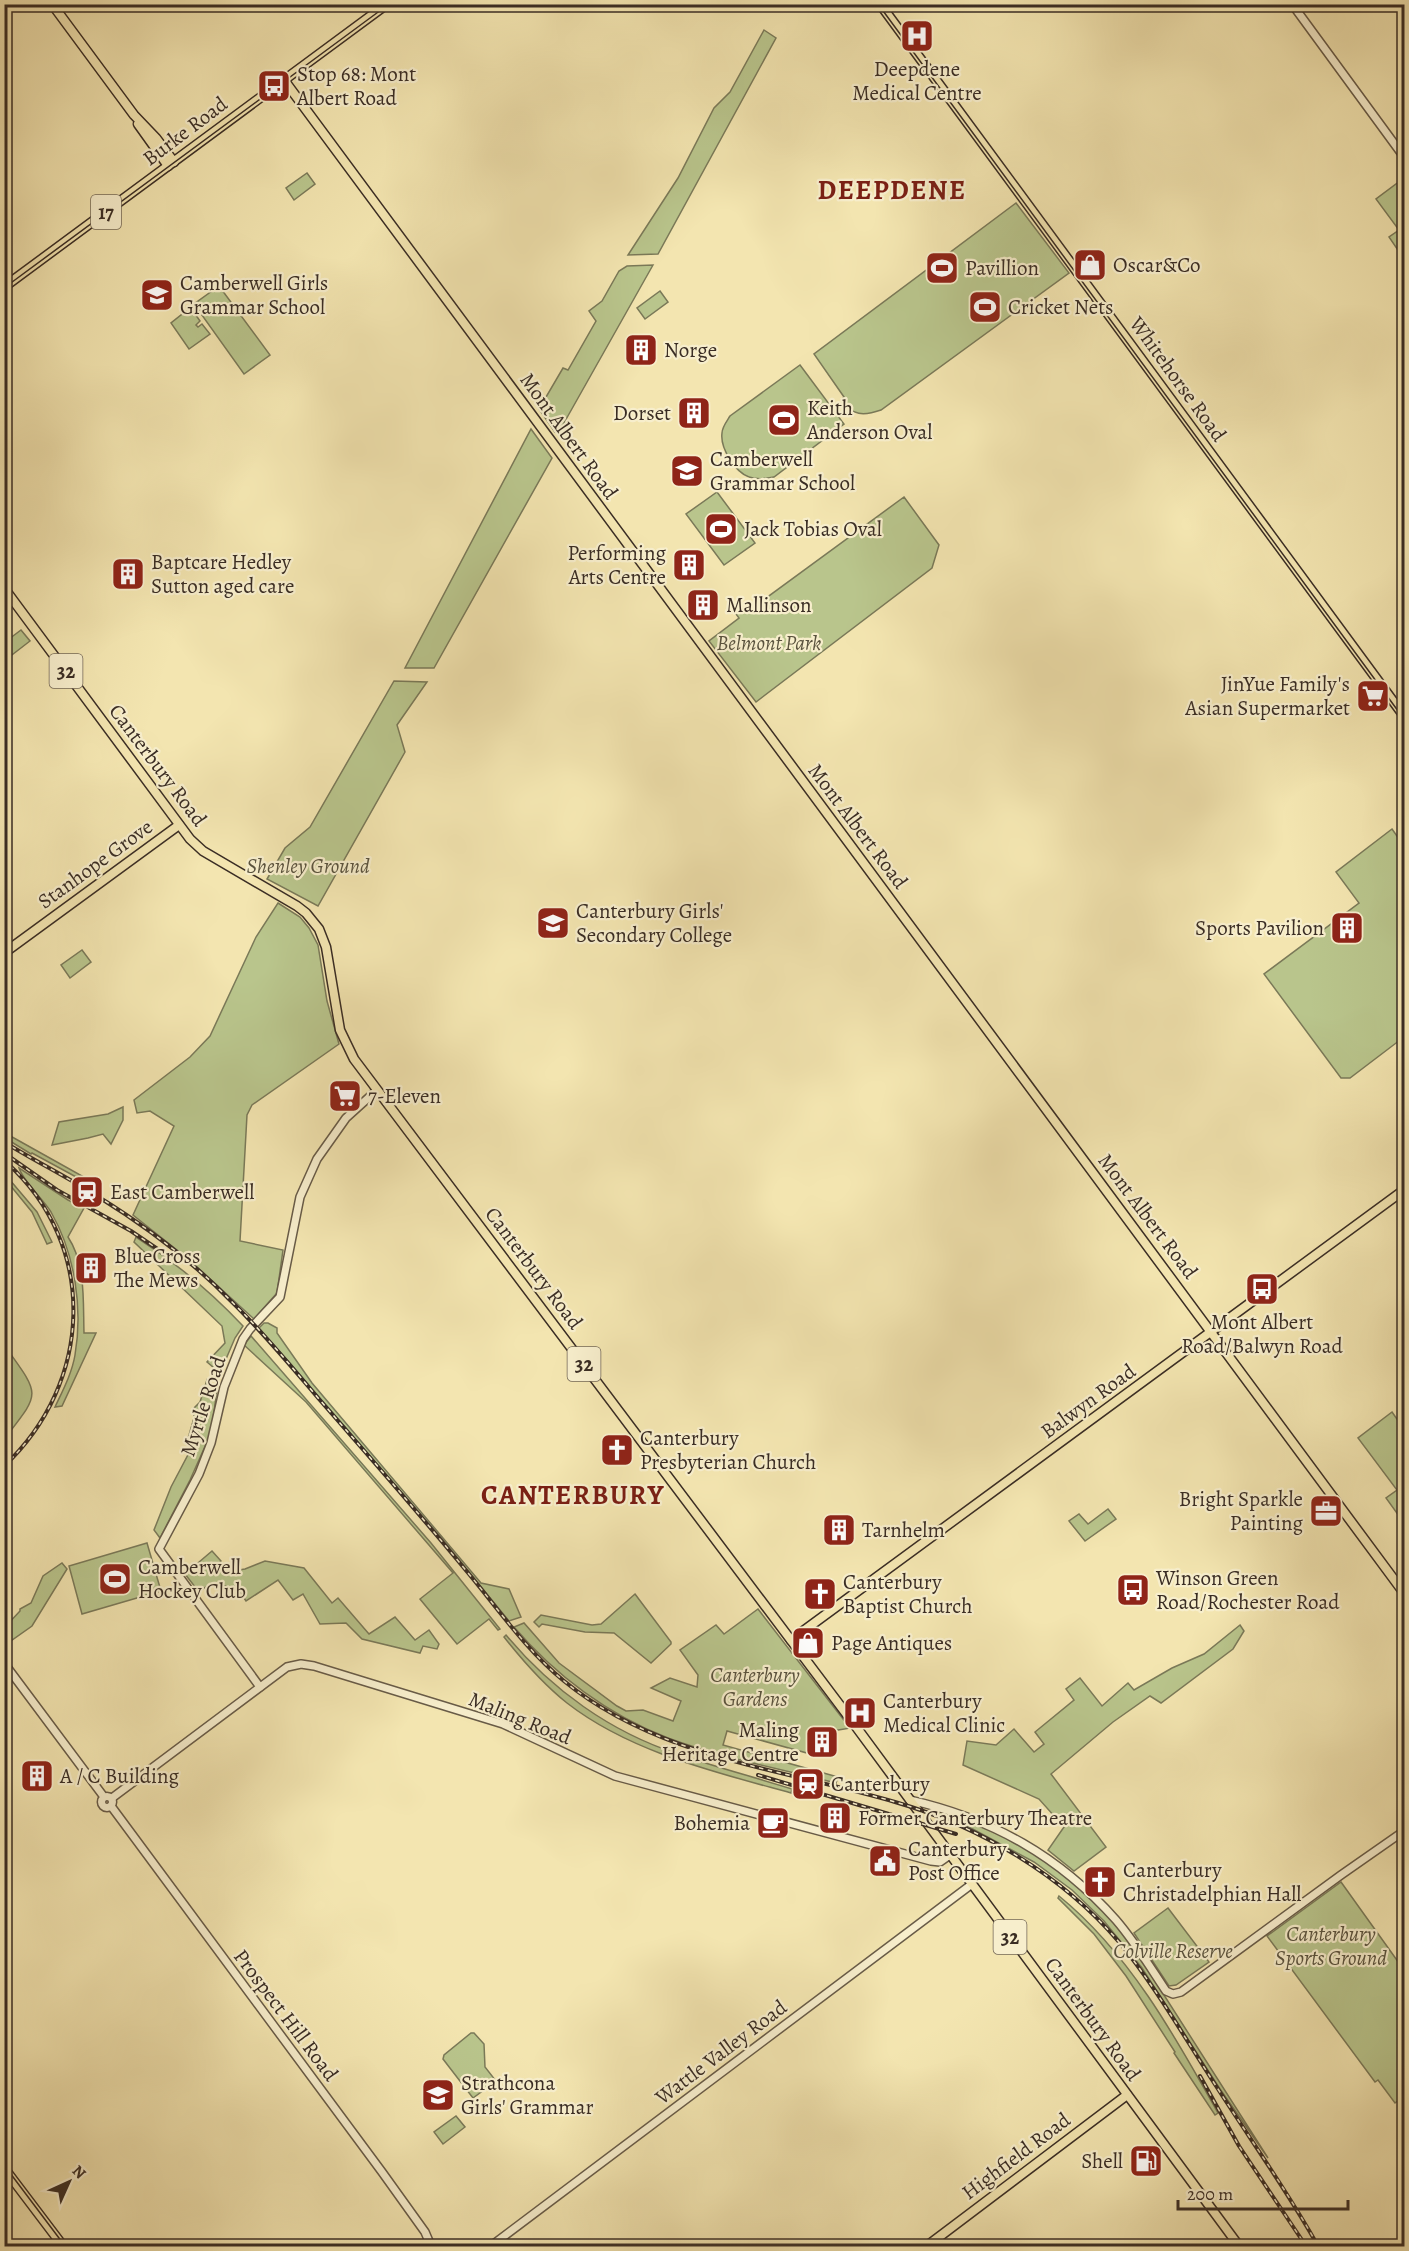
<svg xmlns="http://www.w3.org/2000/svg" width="1409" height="2251" viewBox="0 0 1409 2251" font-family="Alegreya,serif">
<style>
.green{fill:#b9c58c;stroke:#7a7958;stroke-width:1.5}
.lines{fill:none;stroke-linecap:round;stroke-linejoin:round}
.minor-casing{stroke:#685b47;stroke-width:10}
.major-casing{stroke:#3a2d24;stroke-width:11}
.minor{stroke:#f7eecc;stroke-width:7}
.major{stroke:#f3e5b0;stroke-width:8}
.tram{stroke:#3a2d24;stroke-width:1.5}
.rail-casing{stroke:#3a2d24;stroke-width:4}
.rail{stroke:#f7eecc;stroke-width:1.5;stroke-dasharray:4.5;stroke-linecap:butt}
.labels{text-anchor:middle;stroke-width:4.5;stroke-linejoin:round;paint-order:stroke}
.shield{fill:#f7eecc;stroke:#736756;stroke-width:1.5}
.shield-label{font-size:20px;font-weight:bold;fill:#3a2d24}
.poi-label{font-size:21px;fill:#3a2d24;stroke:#f7eecc;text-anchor:start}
.street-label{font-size:21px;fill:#3a2d24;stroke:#f7eecc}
.park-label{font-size:21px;font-style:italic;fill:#5a533e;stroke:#f7eecc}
.district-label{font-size:27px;font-weight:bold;letter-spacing:1.5px;fill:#7a1f14;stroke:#f7eecc}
</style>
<rect width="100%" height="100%" fill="#f3e5b0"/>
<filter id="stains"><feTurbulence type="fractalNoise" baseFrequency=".00333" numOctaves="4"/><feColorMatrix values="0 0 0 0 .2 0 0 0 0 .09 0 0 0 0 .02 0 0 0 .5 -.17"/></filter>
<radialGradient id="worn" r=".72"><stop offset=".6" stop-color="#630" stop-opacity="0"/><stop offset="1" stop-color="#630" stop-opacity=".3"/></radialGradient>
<!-- green -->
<g class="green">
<path d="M764,30L776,38L658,254L628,255L678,178L714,108L730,92Z"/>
<path d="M307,173L315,184L294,200L286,188Z"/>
<path d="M1404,178V259L1389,237L1399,230L1376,199Z"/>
<path d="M1016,203L1069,273L881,410C864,416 852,416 841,400L844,397L814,354Z"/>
<path d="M653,265L560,430L555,432L539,409L563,368L568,370L596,321L589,311L602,301L619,271L627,266Z"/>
<path d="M219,286L270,355L244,374L194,304Z"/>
<path d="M660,291L668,302L645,319L637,308Z"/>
<path d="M186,311L189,314L193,311L200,321L196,325L198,327L202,324L210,334L189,349L171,323Z"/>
<path d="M800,365L844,424L774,477C765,479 758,480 749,477C735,472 720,448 722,433C722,427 727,421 730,416Z"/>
<path d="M531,429L552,458L434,668H405Z"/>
<path d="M717,492L755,543L724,565L686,514Z"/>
<path d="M904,497L939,545L932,568L756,702L709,641L739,618L736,614L751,609Z"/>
<path d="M21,630L30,641L8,658L5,654V642Z"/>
<path d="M394,681L427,682L397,725L405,752L318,906L267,879L285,848L310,827Z"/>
<path d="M1392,829L1404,846V1037L1350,1078H1341L1264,974L1359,903L1336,872Z"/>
<path d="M278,903L300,917L309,928L318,945L327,1001L339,1044L252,1105L247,1115L240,1241L283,1250L277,1293L254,1319L187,1258L133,1215L174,1126L150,1111L137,1113L134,1100L190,1057L210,1036L256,937Z"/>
<path d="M82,950L91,962L70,978L61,965Z"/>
<path d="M123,1107V1120L111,1144L103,1134L88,1138L52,1145L59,1122L108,1114Z"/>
<path d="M5,1133L91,1181L89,1184L32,1153L31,1154L5,1138Z"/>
<path d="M19,1168L68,1200L84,1208L68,1237C86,1264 83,1302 84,1333H96L62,1406L55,1407C63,1390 72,1373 75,1355C83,1308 75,1254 51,1212C43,1199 23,1181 19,1168Z"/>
<path d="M4,1173L37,1212L52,1242L47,1244L32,1212L5,1179Z"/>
<path d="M136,1237C175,1262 211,1292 243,1326L235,1338L220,1373L207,1362L225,1343L222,1326L134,1242Z"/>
<path d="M264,1323H268L277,1328V1333L312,1383L481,1583L509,1589L521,1617L509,1621L441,1538L259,1328Z"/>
<path d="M251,1336L431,1543L500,1629L498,1630L489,1619L457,1644L420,1599L453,1573L306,1402L244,1345Z"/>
<path d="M7,1349C41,1396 40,1393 5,1438L4,1351Z"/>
<path d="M207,1380L217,1390L211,1433L190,1480L160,1538L154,1530L171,1487L191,1449L187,1442L194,1418L193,1409L200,1402Z"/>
<path d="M1392,1412L1404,1429V1440L1398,1445L1404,1453V1523L1386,1498L1397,1490L1358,1438Z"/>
<path d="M1108,1509L1116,1519L1085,1541L1069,1521L1079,1514L1088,1524Z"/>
<path d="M147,1543L161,1591L82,1614L69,1566Z"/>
<path d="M212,1551L221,1561L218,1565L226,1572L245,1569L265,1561L304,1568L332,1603L338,1598L369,1634L395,1617L415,1640L429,1630L439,1644L437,1649L423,1646L420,1653L362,1639L346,1623L320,1624L303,1594L293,1600L278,1580L246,1601L238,1589L211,1583L199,1592L185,1574Z"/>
<path d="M62,1563L67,1569L32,1626L5,1645V1627L20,1611V1609L31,1603L43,1576Z"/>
<path d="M635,1594L671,1642V1644L651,1663L614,1633L585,1632L542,1624L539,1627L534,1622L541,1615L592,1625L601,1624Z"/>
<path d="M758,1609L850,1728C831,1731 814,1732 807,1753L727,1731L723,1745L838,1777L836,1783C781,1769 722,1758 668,1738C608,1715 555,1675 514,1627L524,1623L559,1663L617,1706L626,1711L643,1710L673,1721L681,1701L651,1688L670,1678L697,1687L698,1675L680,1650L716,1625L724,1634Z"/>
<path d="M1240,1625L1244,1631L1233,1649L1161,1703L1150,1696L1113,1722L1051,1774L1106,1847L1074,1871L1048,1850L1064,1827L1039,1799L963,1765L967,1741L996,1745L1014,1729L1034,1752L1044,1744L1035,1732L1074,1700L1066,1689L1080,1678L1102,1706L1128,1683L1134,1690L1172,1668L1204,1654Z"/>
<path d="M506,1635C551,1689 610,1732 678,1754C715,1767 754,1777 792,1789L791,1793C715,1772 630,1752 567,1703C543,1684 523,1661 504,1637Z"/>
<path d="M933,1809L985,1826L1024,1846L1075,1881L1119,1928L1134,1948L1268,2158L1220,2089L1142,1968L1104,1921L1072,1890L1034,1862L969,1827L933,1813L930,1810Z"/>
<path d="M1341,1882L1404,1970V2060L1401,2063L1404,2068V2096L1395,2103L1378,2080L1375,2082L1267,1936Z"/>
<path d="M1059,1896C1129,1953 1175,2036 1218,2113L1215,2115L1174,2053L1175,2052L1126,1976L1094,1934L1058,1898Z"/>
<path d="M1168,1908L1209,1962L1176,1985L1169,1986L1134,1933Z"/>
<path d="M471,2033H474L484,2044L485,2067L496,2081L473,2098L443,2059L444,2055Z"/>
<path d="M456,2116L465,2127L443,2144L434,2132Z"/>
</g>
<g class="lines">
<!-- minor casing -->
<g class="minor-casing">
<g id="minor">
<path d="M1292,4L1404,157"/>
<path d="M4,1663L104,1797"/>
<path d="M260,1687L159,1549L199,1474L211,1443L224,1387L243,1339L250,1329L280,1297L300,1197L317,1159L346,1118L377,1090"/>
<circle cx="107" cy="1802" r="5.5"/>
<path d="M112,1798L287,1667L301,1664L314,1666L503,1724L615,1776L931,1861L940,1862L950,1855"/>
<path d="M910,1800C993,1819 1059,1856 1116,1920C1135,1942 1150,1967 1166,1991L1173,1994L1181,1992L1341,1875L1404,1831"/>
<path d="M111,1806L382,2172L425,2232L431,2246"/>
<path d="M491,2246L972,1884"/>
</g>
</g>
<!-- major casing -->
<g class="major-casing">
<g id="major">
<path d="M52,4L134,115L156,138L174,162"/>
<path d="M880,4L1404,716"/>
<path d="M284,80L1404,1593"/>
<path d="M138,124L168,166"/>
<path d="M4,287L387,4"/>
<path d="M4,588L190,839L203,851L297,906L306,913L319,929L326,947L340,1030L354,1059L854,1724L1239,2246"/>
<path d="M4,953L179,825"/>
<path d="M791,1640L1404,1190"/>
<path d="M4,2168L63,2246"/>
<path d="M927,2246L1127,2095"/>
</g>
</g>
<!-- minor -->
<use href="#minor" class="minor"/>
<!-- major -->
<use href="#major" class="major"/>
<!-- tram -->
<g class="tram">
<path d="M878,4L1404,719"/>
<path d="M4,288L389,4"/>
<path d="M4,2165L65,2246"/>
</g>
<!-- rail casing -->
<g class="rail-casing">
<g id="rail">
<path d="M4,1142C35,1161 67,1177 97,1196C144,1225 191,1260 230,1300C262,1331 290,1365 319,1399C368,1455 417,1511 464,1568C497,1607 524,1648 564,1681C658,1758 783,1769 895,1802C979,1826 1062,1875 1119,1942C1156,1987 1186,2040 1218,2089C1252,2142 1288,2192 1318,2246"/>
<path d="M4,1153L57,1190L131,1231L159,1250"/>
<path d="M4,1466C93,1383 99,1246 7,1163"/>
<path d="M758,1775L956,1834"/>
<path d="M1200,2076L1239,2146L1306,2246"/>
</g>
</g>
<!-- rail -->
<use href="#rail" class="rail"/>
</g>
<!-- icons -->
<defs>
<g id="hospital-square" transform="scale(1.725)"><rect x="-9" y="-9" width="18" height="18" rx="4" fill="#8f2418" stroke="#f7eecc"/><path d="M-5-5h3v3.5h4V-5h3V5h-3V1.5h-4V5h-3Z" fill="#fff"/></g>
<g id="bus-square" transform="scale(1.725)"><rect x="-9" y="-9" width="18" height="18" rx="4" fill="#8f2418" stroke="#f7eecc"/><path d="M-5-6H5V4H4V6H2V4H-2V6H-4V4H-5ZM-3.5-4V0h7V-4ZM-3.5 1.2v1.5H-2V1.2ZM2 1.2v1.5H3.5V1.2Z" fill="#fff"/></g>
<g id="shop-square" transform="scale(1.725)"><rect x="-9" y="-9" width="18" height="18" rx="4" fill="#8f2418" stroke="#f7eecc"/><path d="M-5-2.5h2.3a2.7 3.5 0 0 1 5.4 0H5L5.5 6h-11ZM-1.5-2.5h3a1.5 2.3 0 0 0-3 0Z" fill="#fff"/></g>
<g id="stadium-square" transform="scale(1.725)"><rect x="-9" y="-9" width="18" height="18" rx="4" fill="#8f2418" stroke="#f7eecc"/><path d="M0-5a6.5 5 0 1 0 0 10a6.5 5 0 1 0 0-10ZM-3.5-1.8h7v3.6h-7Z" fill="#fff"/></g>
<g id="school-square" transform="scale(1.725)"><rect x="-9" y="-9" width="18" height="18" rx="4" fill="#8f2418" stroke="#f7eecc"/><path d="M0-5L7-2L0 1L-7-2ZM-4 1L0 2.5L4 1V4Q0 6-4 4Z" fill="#fff"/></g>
<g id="building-square" transform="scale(1.725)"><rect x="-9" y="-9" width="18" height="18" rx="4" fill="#8f2418" stroke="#f7eecc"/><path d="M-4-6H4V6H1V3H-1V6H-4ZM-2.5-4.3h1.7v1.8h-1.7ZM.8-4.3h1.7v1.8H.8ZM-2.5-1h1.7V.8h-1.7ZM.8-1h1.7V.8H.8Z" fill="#fff"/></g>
<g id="supermarket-square" transform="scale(1.725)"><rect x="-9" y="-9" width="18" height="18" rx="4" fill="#8f2418" stroke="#f7eecc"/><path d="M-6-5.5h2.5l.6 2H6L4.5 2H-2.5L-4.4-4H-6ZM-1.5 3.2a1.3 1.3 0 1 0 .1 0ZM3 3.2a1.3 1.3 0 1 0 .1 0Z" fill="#fff"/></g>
<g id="station-square" transform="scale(1.725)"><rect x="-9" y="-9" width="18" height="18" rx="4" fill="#8f2418" stroke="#f7eecc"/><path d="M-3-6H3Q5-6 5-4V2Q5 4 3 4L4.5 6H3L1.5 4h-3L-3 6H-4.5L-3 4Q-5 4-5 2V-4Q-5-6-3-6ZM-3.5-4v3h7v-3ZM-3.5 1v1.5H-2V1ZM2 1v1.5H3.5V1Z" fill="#fff"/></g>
<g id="church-square" transform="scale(1.725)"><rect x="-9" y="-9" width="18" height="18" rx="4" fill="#8f2418" stroke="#f7eecc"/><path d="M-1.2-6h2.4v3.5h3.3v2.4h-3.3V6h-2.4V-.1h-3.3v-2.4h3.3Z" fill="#fff"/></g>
<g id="office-square" transform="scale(1.725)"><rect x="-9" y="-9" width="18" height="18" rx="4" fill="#8f2418" stroke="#f7eecc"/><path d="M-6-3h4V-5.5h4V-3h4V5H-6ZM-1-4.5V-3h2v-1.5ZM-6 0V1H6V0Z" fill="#fff"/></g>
<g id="cafe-square" transform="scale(1.725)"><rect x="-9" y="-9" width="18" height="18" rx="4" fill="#8f2418" stroke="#f7eecc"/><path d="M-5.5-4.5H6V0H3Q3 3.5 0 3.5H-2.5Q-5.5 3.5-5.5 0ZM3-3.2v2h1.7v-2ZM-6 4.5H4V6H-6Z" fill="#fff"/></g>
<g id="civic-square" transform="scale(1.725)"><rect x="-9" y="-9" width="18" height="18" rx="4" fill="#8f2418" stroke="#f7eecc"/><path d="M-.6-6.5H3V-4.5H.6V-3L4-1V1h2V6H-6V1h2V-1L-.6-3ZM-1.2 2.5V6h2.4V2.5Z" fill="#fff"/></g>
<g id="fuel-square" transform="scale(1.725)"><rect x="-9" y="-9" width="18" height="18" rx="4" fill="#8f2418" stroke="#f7eecc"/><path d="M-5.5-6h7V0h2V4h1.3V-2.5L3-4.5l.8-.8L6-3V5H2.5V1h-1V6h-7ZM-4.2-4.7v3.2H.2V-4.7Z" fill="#fff"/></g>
</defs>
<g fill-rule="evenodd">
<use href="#hospital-square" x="917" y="36"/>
<use href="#bus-square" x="274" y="86"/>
<use href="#shop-square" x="1090" y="265"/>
<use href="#stadium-square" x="942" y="268"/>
<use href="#school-square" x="157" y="295"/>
<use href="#stadium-square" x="985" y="307"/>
<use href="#building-square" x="641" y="350"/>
<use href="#building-square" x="694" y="413"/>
<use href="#stadium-square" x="784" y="420"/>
<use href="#school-square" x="687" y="471"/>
<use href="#stadium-square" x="721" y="529"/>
<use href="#building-square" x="689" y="565"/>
<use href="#building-square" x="128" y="574"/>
<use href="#building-square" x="703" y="605"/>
<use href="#supermarket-square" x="1373" y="696"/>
<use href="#school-square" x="553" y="923"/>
<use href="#building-square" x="1347" y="928"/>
<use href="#supermarket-square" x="345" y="1096"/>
<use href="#station-square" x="87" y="1192"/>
<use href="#building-square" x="91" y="1268"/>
<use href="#bus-square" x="1262" y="1289"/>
<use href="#church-square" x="617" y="1450"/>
<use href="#office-square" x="1326" y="1511"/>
<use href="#building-square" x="839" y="1530"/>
<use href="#stadium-square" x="115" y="1579"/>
<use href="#bus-square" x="1133" y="1590"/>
<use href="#church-square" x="820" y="1594"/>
<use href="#shop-square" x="808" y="1643"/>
<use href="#hospital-square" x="860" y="1713"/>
<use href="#building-square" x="822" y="1742"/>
<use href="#building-square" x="37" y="1776"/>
<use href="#station-square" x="808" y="1784"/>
<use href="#building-square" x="835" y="1818"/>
<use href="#cafe-square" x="773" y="1823"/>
<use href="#civic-square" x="885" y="1861"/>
<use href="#church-square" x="1100" y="1882"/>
<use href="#school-square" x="438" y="2095"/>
<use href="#fuel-square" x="1146" y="2161"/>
</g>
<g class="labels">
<!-- shield labels -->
<g class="shield">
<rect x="91" y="195" width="30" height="34" rx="4.5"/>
<rect x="49.5" y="654" width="33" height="34" rx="4.5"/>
<rect x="567.5" y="1347" width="33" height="34" rx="4.5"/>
<rect x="993.5" y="1920" width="33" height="34" rx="4.5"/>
</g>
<g class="shield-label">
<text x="106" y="219">17</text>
<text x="66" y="678">32</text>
<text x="584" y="1371">32</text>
<text x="1010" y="1944">32</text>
</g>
<!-- poi labels -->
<g class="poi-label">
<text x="917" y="76" text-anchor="middle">Deepdene<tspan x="917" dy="24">Medical Centre</tspan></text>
<text x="297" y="81">Stop 68: Mont<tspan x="297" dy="24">Albert Road</tspan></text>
<text x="1113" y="272">Oscar&amp;Co</text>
<text x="965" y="275">Pavillion</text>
<text x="180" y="290">Camberwell Girls<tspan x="180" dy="24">Grammar School</tspan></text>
<text x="1008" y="314">Cricket Nets</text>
<text x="664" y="357">Norge</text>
<text x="807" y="415">Keith<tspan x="807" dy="24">Anderson Oval</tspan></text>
<text x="671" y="420" text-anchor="end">Dorset</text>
<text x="710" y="466">Camberwell<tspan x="710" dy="24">Grammar School</tspan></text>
<text x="744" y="536">Jack Tobias Oval</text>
<text x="666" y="560" text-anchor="end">Performing<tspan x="666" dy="24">Arts Centre</tspan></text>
<text x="151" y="569">Baptcare Hedley<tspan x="151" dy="24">Sutton aged care</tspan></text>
<text x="726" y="612">Mallinson</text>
<text x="1350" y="691" text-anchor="end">JinYue Family's<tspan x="1350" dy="24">Asian Supermarket</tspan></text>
<text x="576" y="918">Canterbury Girls'<tspan x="576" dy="24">Secondary College</tspan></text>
<text x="1324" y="935" text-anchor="end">Sports Pavilion</text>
<text x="368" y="1103">7-Eleven</text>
<text x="110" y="1199">East Camberwell</text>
<text x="114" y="1263">BlueCross<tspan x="114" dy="24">The Mews</tspan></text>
<text x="1262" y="1329" text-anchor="middle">Mont Albert<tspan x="1262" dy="24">Road/Balwyn Road</tspan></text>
<text x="640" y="1445">Canterbury<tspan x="640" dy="24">Presbyterian Church</tspan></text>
<text x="1303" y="1506" text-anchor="end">Bright Sparkle<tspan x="1303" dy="24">Painting</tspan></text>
<text x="862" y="1537">Tarnhelm</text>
<text x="138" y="1574">Camberwell<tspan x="138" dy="24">Hockey Club</tspan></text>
<text x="1156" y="1585">Winson Green<tspan x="1156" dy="24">Road/Rochester Road</tspan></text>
<text x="843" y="1589">Canterbury<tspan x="843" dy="24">Baptist Church</tspan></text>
<text x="831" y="1650">Page Antiques</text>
<text x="883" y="1708">Canterbury<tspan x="883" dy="24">Medical Clinic</tspan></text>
<text x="799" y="1737" text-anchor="end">Maling<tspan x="799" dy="24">Heritage Centre</tspan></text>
<text x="60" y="1783">A / C Building</text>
<text x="831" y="1791">Canterbury</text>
<text x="858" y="1825">Former Canterbury Theatre</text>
<text x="750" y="1830" text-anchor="end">Bohemia</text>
<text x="908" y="1856">Canterbury<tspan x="908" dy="24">Post Office</tspan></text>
<text x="1123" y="1877">Canterbury<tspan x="1123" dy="24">Christadelphian Hall</tspan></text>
<text x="461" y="2090">Strathcona<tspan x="461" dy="24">Girls' Grammar</tspan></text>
<text x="1123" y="2168" text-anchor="end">Shell</text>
</g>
<!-- street labels -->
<g class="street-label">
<text transform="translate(185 131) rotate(-37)" y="7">Burke Road</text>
<text transform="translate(1178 379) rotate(54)" y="7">Whitehorse Road</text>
<text transform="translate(569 436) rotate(54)" y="7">Mont Albert Road</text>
<text transform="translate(158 765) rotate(53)" y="7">Canterbury Road</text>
<text transform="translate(858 826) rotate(53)" y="7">Mont Albert Road</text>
<text transform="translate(95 864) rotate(-36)" y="7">Stanhope Grove</text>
<text transform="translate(1148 1216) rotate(53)" y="7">Mont Albert Road</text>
<text transform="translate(534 1268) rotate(53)" y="7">Canterbury Road</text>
<text transform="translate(1088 1401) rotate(-36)" y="7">Balwyn Road</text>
<text transform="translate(203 1406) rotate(-72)" y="7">Myrtle Road</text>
<text transform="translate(520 1718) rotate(22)" y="7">Maling Road</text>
<text transform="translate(286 2015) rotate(53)" y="7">Prospect Hill Road</text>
<text transform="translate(1093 2019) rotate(54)" y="7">Canterbury Road</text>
<text transform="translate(721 2052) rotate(-37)" y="7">Wattle Valley Road</text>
<text transform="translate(1016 2156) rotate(-37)" y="7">Highfield Road</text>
</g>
<!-- park labels -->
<g class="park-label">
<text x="769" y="650">Belmont Park</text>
<text x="308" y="873">Shenley Ground</text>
<text x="755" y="1682">Canterbury<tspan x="755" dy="24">Gardens</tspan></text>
<text x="1331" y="1941">Canterbury<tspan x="1331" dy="24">Sports Ground</tspan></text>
<text x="1173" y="1958">Colville Reserve</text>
</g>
<!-- district labels -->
<g class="district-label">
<text x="892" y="199">DEEPDENE</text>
<text x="573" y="1504">CANTERBURY</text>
</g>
</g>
<!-- margin -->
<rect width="1409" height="2251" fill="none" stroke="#f3e5b0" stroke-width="24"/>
<rect x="6" y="6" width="1397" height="2239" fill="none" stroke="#3a2d24" stroke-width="3"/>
<rect x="12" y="12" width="1385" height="2227" fill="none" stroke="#3a2d24" stroke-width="1.5"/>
<!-- north arrow -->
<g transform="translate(69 2182) rotate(45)" stroke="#f7eecc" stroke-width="4.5" paint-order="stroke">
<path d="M0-4.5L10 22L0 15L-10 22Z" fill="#3a2d24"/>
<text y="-9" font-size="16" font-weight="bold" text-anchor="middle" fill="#3a2d24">N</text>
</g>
<!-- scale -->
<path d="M1178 2200v9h170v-9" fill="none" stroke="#3a2d24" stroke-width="3"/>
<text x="1187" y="2200" font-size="18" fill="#3a2d24" stroke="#f7eecc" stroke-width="4.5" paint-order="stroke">200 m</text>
<rect width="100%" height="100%" filter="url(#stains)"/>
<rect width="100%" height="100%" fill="url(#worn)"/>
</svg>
